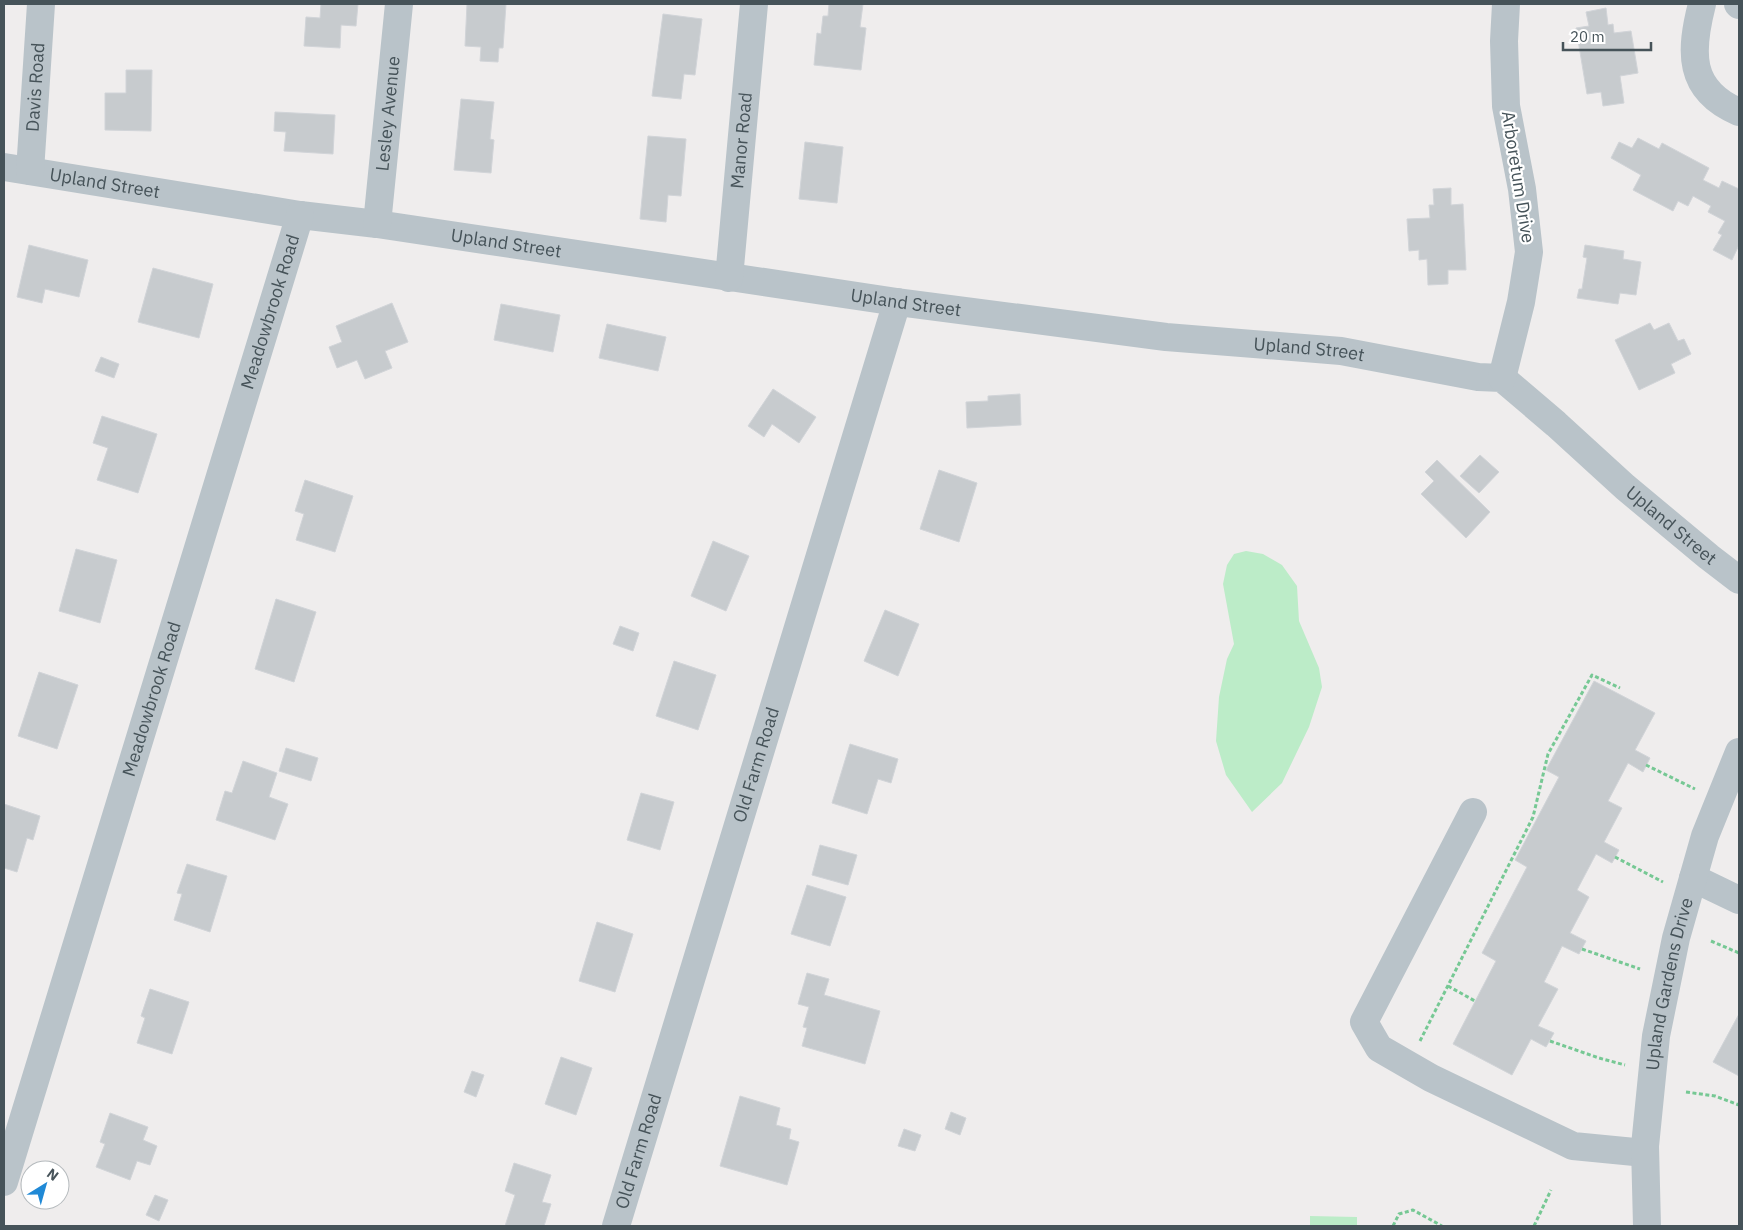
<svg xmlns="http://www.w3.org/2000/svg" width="1743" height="1230" viewBox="0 0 1743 1230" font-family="'IBM Plex Sans',sans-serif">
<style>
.green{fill:#bcecc8}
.building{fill:#c7cbce;stroke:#d1d4d8}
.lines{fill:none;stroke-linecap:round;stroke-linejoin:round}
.path{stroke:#76c894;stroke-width:3;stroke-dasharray:4 2.5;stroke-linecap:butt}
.minor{stroke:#b9c3c9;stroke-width:28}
.labels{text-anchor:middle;stroke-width:4.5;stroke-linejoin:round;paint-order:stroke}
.street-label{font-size:18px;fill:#465359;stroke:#fff}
</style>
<rect width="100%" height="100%" fill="#efeded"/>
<!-- green -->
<g class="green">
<path d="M1246,551L1263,554L1282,565L1297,586L1299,621L1319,668L1322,687L1309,727L1282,783L1252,812L1226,775L1216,741L1219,697L1227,659L1234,644L1223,584L1227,565L1234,554Z"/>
<path d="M1310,1216L1357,1217V1226H1310Z"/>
</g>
<!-- building -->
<g class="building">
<path d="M321,4H358L356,26L341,25L340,48L304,46L306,17L320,18Z"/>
<path d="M467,4H506L503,48H499L498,62L480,61L481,47L465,46Z"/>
<path d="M829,4H863L860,27L866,28L861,70L814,65L817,33L821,34L823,16H828Z"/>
<path d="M1606,8L1608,25L1613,24L1614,33L1631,31L1638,73L1620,76L1624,103L1603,106L1601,92L1587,94L1576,28L1589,26L1586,12Z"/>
<path d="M663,14L702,19L695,75L684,74L681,99L652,96Z"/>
<path d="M126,70H152L151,131L105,130V93H126Z"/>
<path d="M461,99L494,102L490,139L494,140L491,173L454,170Z"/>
<path d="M275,112L335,115L333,154L284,151L286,132L274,131Z"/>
<path d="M648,136L686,139L681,196L668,195L666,222L640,219Z"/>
<path d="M1638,138L1659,149L1662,143L1709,168L1703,180L1719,188L1722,181L1739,189V245L1732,260L1713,250L1722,235L1718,233L1725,221L1708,212L1711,206L1693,196L1688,206L1678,201L1673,211L1633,190L1641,175L1611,158L1619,142L1632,148Z"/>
<path d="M805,142L843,147L837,203L799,199Z"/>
<path d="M1451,188V205L1463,204L1466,270H1448V284L1428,285L1427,259L1419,260V250L1409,251L1407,219L1430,218L1429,205H1434L1433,189Z"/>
<path d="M29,245L88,260L79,297L45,289L42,303L17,297Z"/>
<path d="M1585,245L1624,251L1623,259L1641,262L1636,295L1620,293L1618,304L1577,298L1579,289H1582L1587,258L1583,257Z"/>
<path d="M153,268L213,284L199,338L138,322Z"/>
<path d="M392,303L408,342L385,351L392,368L365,379L357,360L337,368L329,347L342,342L336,326Z"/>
<path d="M501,304L560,315L553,352L494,340Z"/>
<path d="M1650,323L1654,330L1669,323L1678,341L1684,339L1691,354L1671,364L1675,373L1639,390L1615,340Z"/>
<path d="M607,324L666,337L658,371L599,358Z"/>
<path d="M101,357L119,364L114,378L95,371Z"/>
<path d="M773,389L816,417L799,443L772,424L764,437L748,426Z"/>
<path d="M1020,394L1021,425L967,428L966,402L988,401V396Z"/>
<path d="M102,416L157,434L138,493L97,480L108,448L93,443Z"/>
<path d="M1480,455L1499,472L1479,493L1460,476Z"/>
<path d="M1437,460L1490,512L1466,538L1421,494L1434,481L1425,472Z"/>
<path d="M939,470L977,483L959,542L920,529Z"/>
<path d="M305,480L353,496L335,552L296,540L304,514L295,511Z"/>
<path d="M713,541L749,556L726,611L691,596Z"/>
<path d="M76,549L117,560L100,623L59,611Z"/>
<path d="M276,599L316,612L294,682L255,669Z"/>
<path d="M885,610L919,624L898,676L864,661Z"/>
<path d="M620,626L639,633L633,651L613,644Z"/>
<path d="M674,661L716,675L698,730L656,716Z"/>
<path d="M39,672L78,685L57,749L18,736Z"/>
<path d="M1594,681L1655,713L1635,750L1650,758L1643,772L1628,763L1608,801L1622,808L1604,842L1619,850L1612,863L1596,854L1577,890L1589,897L1570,933L1586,941L1579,954L1562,946L1544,982L1558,989L1538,1026L1554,1033L1546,1047L1531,1039L1512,1075L1453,1044L1496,961L1482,953L1527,867L1515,860L1559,777L1546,770Z"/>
<path d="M850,744L898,759L891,783L878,779L867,814L832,803Z"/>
<path d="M286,748L318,758L311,781L279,771Z"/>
<path d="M243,761L277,773L269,797L288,804L275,840L216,820L225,791L232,793Z"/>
<path d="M641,793L674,802L660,850L627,840Z"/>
<path d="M4,804L40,816L33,840L27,838L17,872L4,868Z"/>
<path d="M820,845L857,855L848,885L812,875Z"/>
<path d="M187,864L227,876L210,932L174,920L182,894L177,893Z"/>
<path d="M807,885L846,897L830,946L791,934Z"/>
<path d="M597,922L633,934L615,992L579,981Z"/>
<path d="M807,973L829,979L824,995L880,1011L865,1064L802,1046L807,1028L803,1027L809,1007L798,1004Z"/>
<path d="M150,989L189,1002L172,1054L137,1043L145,1018L141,1016Z"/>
<path d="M1739,1014V1076L1713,1062Z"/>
<path d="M561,1057L592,1068L576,1115L545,1104Z"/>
<path d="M472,1071L484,1075L476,1097L464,1092Z"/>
<path d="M740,1096L780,1108L776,1125L791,1129L789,1139L799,1142L787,1185L720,1166Z"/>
<path d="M951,1112L966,1118L960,1135L945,1129Z"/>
<path d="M110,1113L148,1127L143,1140L157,1146L150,1165L137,1161L130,1180L96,1167L105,1144L100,1142Z"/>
<path d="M904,1129L921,1135L915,1151L898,1146Z"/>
<path d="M514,1163L551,1175L542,1202L551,1204L544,1226H505L515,1195L505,1191Z"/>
<path d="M155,1195L168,1200L159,1221L146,1215Z"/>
</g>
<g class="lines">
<!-- path -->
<g class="path">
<path d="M1646,765L1695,789"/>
<path d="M1615,857L1663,882"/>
<path d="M1711,941L1739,953"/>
<path d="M1582,949L1640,969"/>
<path d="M1448,986L1475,1001"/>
<path d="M1420,1041L1533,817L1548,754L1592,675L1620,688"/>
<path d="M1550,1041L1599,1058L1625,1065"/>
<path d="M1686,1092L1715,1096L1739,1105"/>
<path d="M1393,1226L1399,1214L1413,1210L1442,1226"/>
<path d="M1534,1226L1551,1190"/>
</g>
<!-- minor -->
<g class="minor">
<path d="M1702,4C1690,51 1687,90 1739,112"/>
<path d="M1738,4L1739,5"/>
<path id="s1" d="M4,167L300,215L377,224L897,302L1166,337L1341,351L1478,377L1502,378L1556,424L1625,487L1709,557L1739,580"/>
<path id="s2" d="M30,171L41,4"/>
<path id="s3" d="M377,224L399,4"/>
<path id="s4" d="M729,278L754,4"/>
<path d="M1502,378L1521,302L1529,252L1522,189L1506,106L1504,41L1506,4"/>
<path d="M1473,812L1364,1022L1379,1048L1431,1078L1573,1146L1645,1153"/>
<path d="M1693,878L1739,900"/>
<path id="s5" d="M4,1182L300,215"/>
<path id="s6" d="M616,1226L897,302"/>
<path id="s7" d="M1647,1226L1645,1146L1656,1036L1676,938L1705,836L1739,752"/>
</g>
</g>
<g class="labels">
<!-- street labels -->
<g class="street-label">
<text dy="6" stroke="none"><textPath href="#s2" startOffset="84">Davis Road</textPath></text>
<text dy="6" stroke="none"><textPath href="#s3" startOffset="111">Lesley Avenue</textPath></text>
<text dy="6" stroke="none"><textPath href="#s4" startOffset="138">Manor Road</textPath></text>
<text transform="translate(1518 177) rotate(81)" y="6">Arboretum Drive</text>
<text dy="6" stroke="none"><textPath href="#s1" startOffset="102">Upland Street</textPath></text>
<text dy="6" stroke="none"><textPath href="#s1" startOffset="508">Upland Street</textPath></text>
<text dy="6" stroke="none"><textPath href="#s1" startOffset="912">Upland Street</textPath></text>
<text dy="6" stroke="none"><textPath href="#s5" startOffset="910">Meadowbrook Road</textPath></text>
<text dy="6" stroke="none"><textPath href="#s1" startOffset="1318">Upland Street</textPath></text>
<text dy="6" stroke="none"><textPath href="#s1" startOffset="1738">Upland Street</textPath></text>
<text dy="6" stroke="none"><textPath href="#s5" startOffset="505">Meadowbrook Road</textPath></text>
<text dy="6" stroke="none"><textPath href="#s6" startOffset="482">Old Farm Road</textPath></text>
<text dy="6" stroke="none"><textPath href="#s7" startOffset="244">Upland Gardens Drive</textPath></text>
<text dy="6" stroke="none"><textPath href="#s6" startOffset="78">Old Farm Road</textPath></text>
</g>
</g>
<!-- border -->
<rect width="1743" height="1230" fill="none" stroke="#465359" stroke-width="10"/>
<!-- north arrow -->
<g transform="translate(45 1185) rotate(37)"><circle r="24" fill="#ffffff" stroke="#b5babd"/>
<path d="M0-4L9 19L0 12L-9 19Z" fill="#2089d6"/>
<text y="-8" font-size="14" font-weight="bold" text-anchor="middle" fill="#465359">N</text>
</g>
<!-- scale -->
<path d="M1563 42v8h88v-8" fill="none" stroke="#465359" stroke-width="2.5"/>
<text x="1570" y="42" font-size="15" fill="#465359" stroke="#ffffff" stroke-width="4" paint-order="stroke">20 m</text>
</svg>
